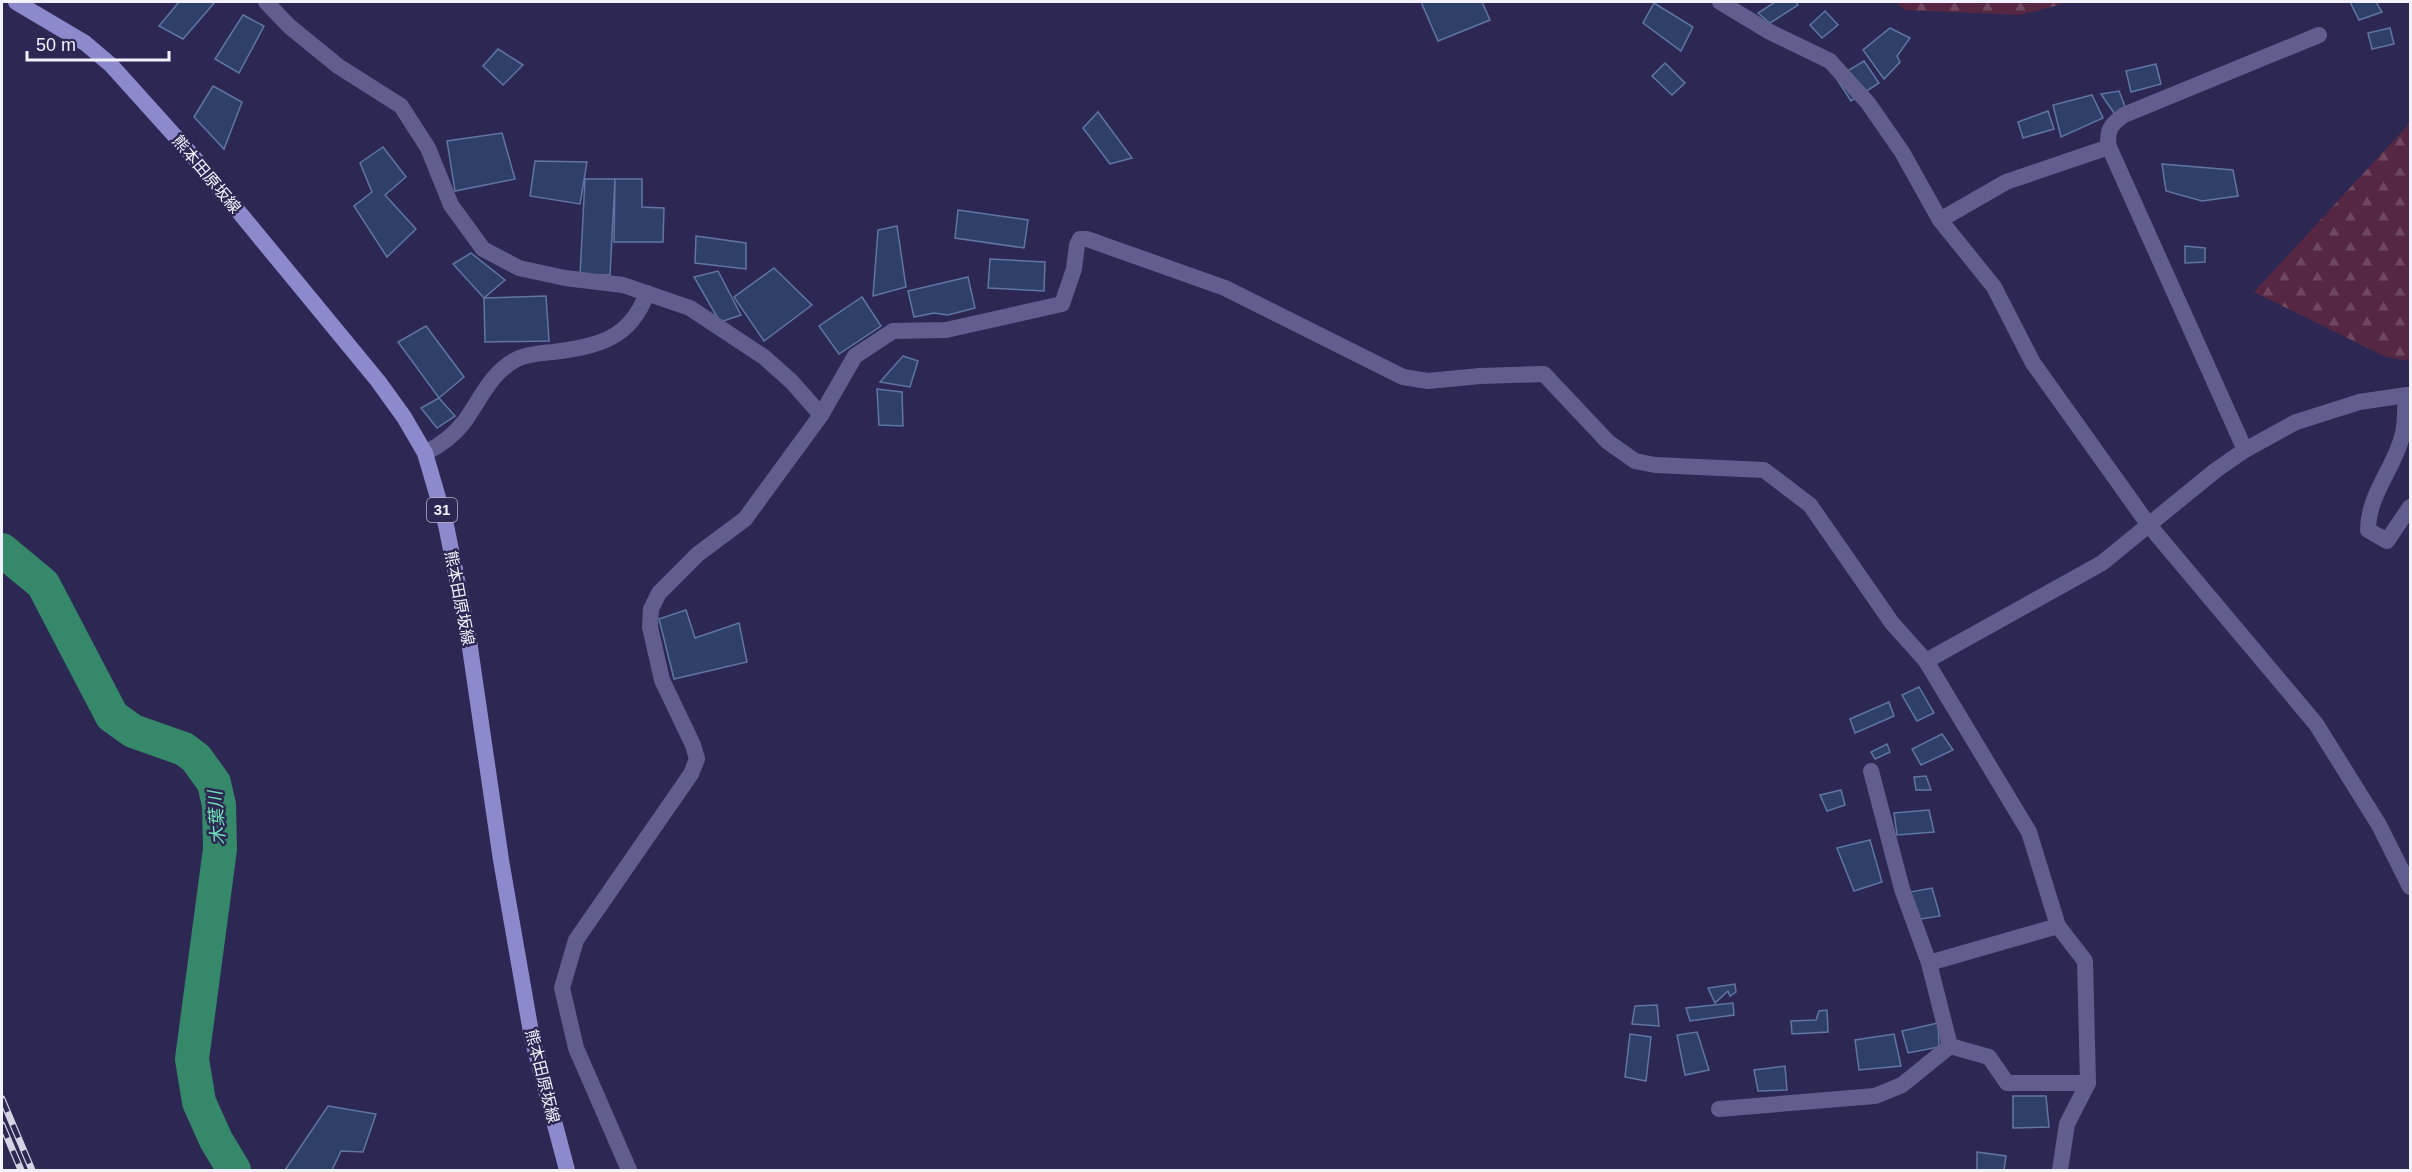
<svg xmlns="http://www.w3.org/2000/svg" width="2412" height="1172" viewBox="0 0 2412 1172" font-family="Helvetica,'Noto Sans JP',sans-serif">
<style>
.forest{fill:url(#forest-firs)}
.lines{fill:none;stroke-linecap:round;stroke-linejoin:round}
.river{stroke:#358869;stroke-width:34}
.building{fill:#2e406a;stroke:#6075a3;stroke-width:1.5}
.minor{stroke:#615e8f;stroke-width:16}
.tertiary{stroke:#615e8f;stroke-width:16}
.primary{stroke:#8c89cc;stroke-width:16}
.rail-casing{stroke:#d4d4e4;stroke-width:7}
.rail{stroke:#2c2853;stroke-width:4.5;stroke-dasharray:14;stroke-linecap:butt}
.labels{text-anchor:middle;stroke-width:5;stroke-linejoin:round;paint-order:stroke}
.shield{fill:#2c2853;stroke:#b6b5ca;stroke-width:1.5}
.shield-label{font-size:15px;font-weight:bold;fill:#f1f2fd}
.street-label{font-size:16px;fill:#f1f2fd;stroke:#2c2853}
.water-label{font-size:18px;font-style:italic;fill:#70e2b6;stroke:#2c2853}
</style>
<defs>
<pattern id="forest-firs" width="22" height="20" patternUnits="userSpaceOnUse" patternTransform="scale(1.5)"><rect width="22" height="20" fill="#562743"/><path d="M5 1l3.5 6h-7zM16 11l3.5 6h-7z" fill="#6f475f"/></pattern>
</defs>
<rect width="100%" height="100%" fill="#2c2853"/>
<!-- forest -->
<g class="forest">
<path d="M1896,2H2070L2020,15L1905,10Z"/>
<path d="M2410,118V361L2386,357L2254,292L2407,126Z"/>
</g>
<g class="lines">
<!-- river -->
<path class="river" d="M2,550L43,584L112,716L133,731L184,749L196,758L214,783L219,805L220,849L192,1059L199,1102L216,1140L234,1170"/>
</g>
<!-- building -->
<g class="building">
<path d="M179,2H215L183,39L159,26Z"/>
<path d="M1421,2H1482L1490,20L1438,41Z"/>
<path d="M1775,2H1796L1798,5L1770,23L1758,13Z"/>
<path d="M2350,2H2376L2382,12L2359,20Z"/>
<path d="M1654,3L1693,27L1681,51L1643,23Z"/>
<path d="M1825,11L1838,25L1822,38L1810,25Z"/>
<path d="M243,15L264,26L239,73L215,59Z"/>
<path d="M1890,28L1910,38L1897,56L1900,62L1884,79L1863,50Z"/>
<path d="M2390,28L2394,44L2372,49L2368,33Z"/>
<path d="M498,49L523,65L503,85L483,66Z"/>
<path d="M1864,61L1879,83L1851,101L1836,78Z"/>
<path d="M1665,63L1685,83L1672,95L1652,76Z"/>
<path d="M2156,64L2161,84L2131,92L2126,71Z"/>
<path d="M213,86L242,102L224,149L194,117Z"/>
<path d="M2119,91L2126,109L2118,119L2101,94Z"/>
<path d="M2092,95L2103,118L2061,137L2053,105Z"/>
<path d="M2048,111L2054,129L2023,138L2018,122Z"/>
<path d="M1098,112L1132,158L1110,164L1083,128Z"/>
<path d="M502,133L515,179L455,191L447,141Z"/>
<path d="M383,147L406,177L385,195L416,229L387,257L354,206L372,192L360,163Z"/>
<path d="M535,161L587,162L580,204L530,196Z"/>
<path d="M2162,164L2233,170L2238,196L2202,201L2166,191Z"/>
<path d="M585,179H615L610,275H580Z"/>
<path d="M615,179H642V207L664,208L663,242H614Z"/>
<path d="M958,210L1028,220L1024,248L955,238Z"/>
<path d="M897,226L906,287L873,296L878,230Z"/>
<path d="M696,236L746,243V269L695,263Z"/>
<path d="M2185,246L2205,248V262L2185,263Z"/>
<path d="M471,253L505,280L484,298L453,264Z"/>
<path d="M990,259L1045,262L1044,291L988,288Z"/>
<path d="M774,268L812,305L764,341L734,297Z"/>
<path d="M718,271L741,315L720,322L694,277Z"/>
<path d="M968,277L975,308L948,315L934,313L914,317L908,291Z"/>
<path d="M546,296L549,341L485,342L484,298Z"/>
<path d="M862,297L881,326L839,354L819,326Z"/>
<path d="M426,326L464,377L439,398L398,342Z"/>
<path d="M903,356L918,361L910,387L880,382Z"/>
<path d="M877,389L902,392L903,426L879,425Z"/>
<path d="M439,398L455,416L437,428L421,408Z"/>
<path d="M686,610L695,638L739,623L747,662L674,679L659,619Z"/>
<path d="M1919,687L1934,713L1917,721L1902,695Z"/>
<path d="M1889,702L1894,716L1855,733L1850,719Z"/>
<path d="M1942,734L1953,750L1921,765L1912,749Z"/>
<path d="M1887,744L1890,752L1875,759L1871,752Z"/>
<path d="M1926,776L1931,790H1916L1914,777Z"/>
<path d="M1841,790L1845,805L1827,811L1820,795Z"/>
<path d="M1929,810L1934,832L1897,835L1894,813Z"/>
<path d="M1870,840L1882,882L1854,891L1837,848Z"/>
<path d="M1932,888L1940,916L1915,920L1910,892Z"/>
<path d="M1735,984L1736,992L1730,996L1728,991L1715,1003L1708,988Z"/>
<path d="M1733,1003L1734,1015L1690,1021L1686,1008Z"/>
<path d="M1657,1005L1659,1026L1632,1024L1635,1006Z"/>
<path d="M1827,1010L1828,1032L1792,1034L1791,1021L1816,1020L1819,1011Z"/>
<path d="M1938,1023L1939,1047L1908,1053L1902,1031Z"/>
<path d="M1697,1032L1709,1070L1685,1075L1677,1035Z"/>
<path d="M1630,1034L1651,1037L1646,1081L1625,1077Z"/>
<path d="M1894,1034L1901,1066L1859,1070L1855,1040Z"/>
<path d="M1785,1066L1787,1090L1758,1091L1754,1070Z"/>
<path d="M2013,1096H2046L2049,1127L2013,1128Z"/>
<path d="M328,1106L376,1114L363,1152L341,1151L332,1170H285Z"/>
<path d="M1977,1152L2006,1156L2004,1170H1977Z"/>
</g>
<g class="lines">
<!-- minor -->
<g class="minor">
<path d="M266,2L289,26L338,66L401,106L428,148L451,205L483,249L519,268L565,278L623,285L690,308L764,357L792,382L821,415"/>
<path d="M1940,220L2006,182L2109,147"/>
<path d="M2245,450L2109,147C2106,131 2111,124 2124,115L2319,35"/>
<path d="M425,453C439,446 454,435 464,422C481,399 490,373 517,359C527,354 542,353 553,352C597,346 630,340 647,293"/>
<path d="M1926,661L2102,563L2216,470L2245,450L2296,422L2359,402L2407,395C2404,407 2406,420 2403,433C2396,466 2368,494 2368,530L2387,541L2410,507"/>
<path d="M1871,771L1902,889L1929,963L2058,926"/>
<path d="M1950,1046L1989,1057L2007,1083H2088"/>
<path d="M1719,1109L1875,1096L1902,1085L1950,1046L1929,963"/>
<path d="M629,1170L576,1048L562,988L576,940L691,774L697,759L693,745L662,680L650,627L651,609L659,593L698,554L745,519L821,415L855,356L893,331L946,330L1062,304L1074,269L1077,245L1080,239H1087L1225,288L1403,377L1428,381L1480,376L1544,374L1608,442L1635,461L1655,465L1764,470L1810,505L1892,623L1926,661L2029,832L2058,926L2085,961L2088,1083L2067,1124L2060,1170"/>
</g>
<!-- tertiary -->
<path class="tertiary" d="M1720,2L1768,31L1830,61L1868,103L1902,152L1940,220L1994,287L2033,363L2148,524L2316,724L2379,825L2410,887"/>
<!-- primary -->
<path class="primary" d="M16,2L85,43L111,65L192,155L378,381L404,417L425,453L446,525L468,634L501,860L532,1038L567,1170"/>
<!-- rail casing -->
<g class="rail-casing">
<g id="rail">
<path d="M2,1099L32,1170"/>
<path d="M2,1125L21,1170"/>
</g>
</g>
<!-- rail -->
<use href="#rail" class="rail"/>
</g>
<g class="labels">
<!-- shield labels -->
<rect class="shield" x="427" y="498" width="30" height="24" rx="4.5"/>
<g class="shield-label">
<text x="442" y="515">31</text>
</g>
<!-- street labels -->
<g class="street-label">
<text transform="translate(207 174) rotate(50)" y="6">熊本田原坂線</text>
<text transform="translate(460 598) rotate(79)" y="6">熊本田原坂線</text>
<text transform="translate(543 1076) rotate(76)" y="6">熊本田原坂線</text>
</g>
<!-- water labels -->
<g class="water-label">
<text transform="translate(217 818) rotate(-94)" y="6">木葉川</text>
</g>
</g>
<!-- border -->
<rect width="2412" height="1172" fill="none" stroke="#f1f2fd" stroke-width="6"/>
<!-- scale -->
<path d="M27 51v9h142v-9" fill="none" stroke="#f1f2fd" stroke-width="3"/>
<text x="36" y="51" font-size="18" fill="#f1f2fd" stroke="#2c2853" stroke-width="4.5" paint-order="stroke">50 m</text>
</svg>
